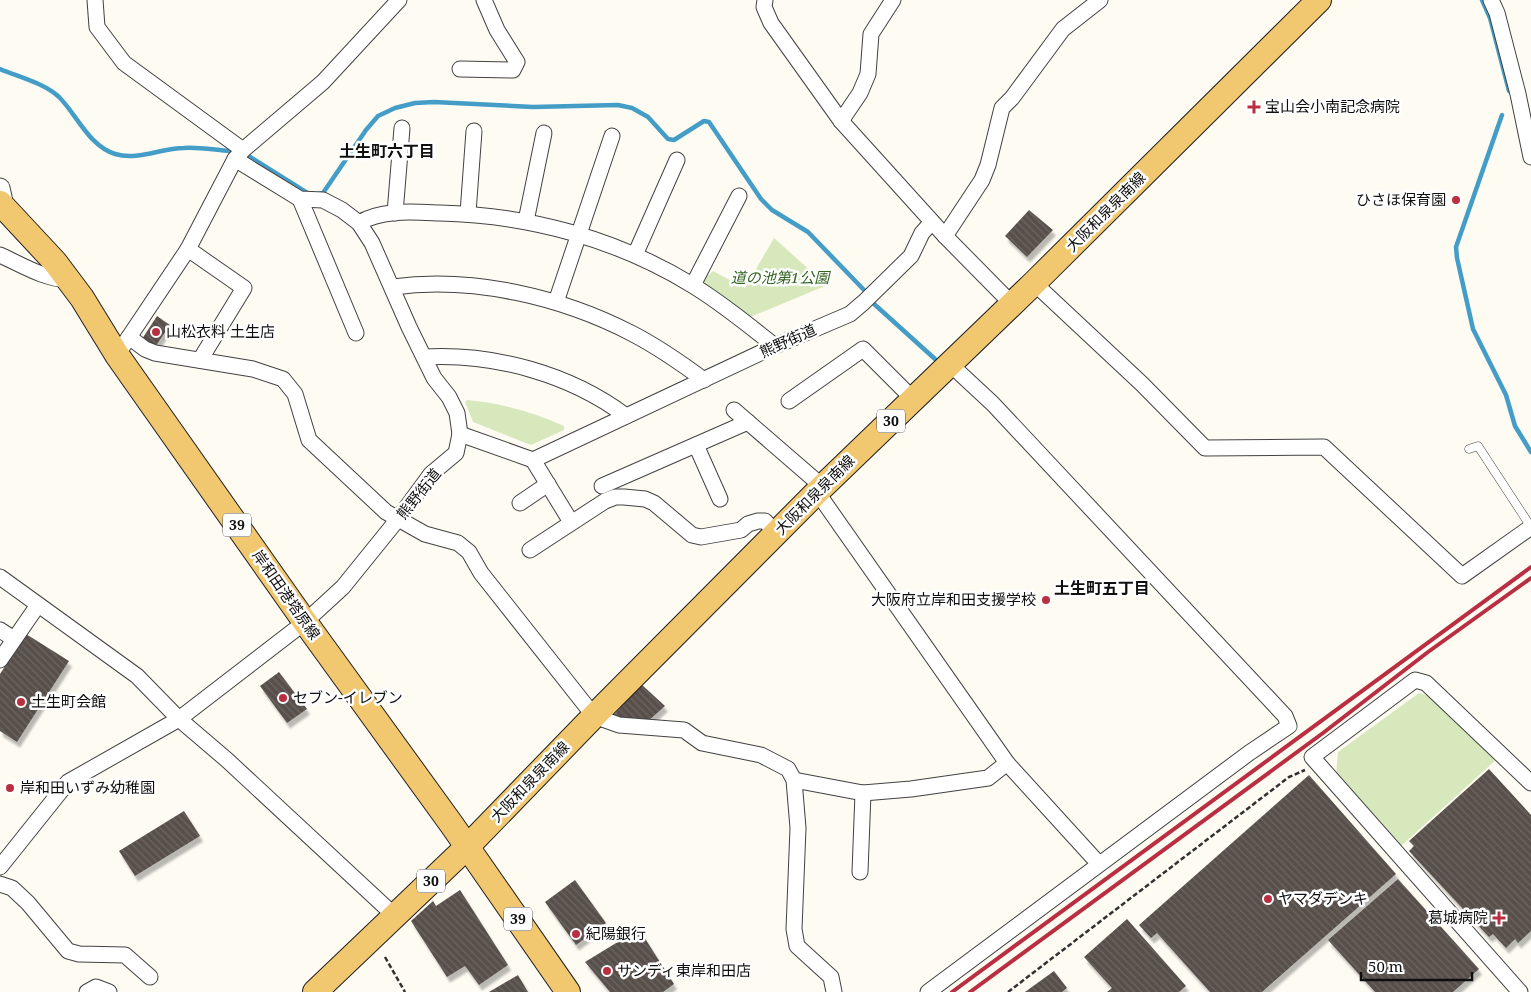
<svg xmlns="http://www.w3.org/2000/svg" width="1531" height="992" viewBox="0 0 1531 992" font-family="'Noto Serif','Noto Sans JP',serif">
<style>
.grass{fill:#d7e8bd}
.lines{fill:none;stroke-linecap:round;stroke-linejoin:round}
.stream{stroke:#449dc7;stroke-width:4.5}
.building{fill:url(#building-back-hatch);filter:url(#shadow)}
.service-casing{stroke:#424242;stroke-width:9}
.minor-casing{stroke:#424242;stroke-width:17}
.tertiary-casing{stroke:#424242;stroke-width:21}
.primary-casing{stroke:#202020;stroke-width:26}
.path{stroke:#313131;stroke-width:2.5;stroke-dasharray:5 2.5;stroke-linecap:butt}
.service{stroke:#fff;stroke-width:8}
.minor{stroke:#fff;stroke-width:15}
.tertiary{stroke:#fff;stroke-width:19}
.primary{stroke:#f1c770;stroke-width:24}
.rail{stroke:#b92e40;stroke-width:4}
.poi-dot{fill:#b92e40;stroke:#fff;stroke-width:2}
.labels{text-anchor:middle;stroke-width:5;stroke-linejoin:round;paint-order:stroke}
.shield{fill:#fff;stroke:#575757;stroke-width:1}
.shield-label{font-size:14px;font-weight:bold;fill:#0f0f0f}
.poi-label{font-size:15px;fill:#0f0f0f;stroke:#fff;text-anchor:start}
.street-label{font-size:15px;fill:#0f0f0f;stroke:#fff}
.park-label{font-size:15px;font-style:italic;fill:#356522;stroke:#fff}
.neighbourhood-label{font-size:16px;font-weight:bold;fill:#0f0f0f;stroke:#fff}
</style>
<defs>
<pattern id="building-back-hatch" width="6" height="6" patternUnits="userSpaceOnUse" patternTransform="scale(1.25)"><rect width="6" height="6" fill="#58504c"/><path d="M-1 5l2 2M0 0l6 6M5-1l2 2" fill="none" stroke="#6b6561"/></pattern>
<filter id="shadow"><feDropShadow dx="3" dy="5.5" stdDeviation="1" flood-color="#0004"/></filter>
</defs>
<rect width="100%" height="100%" fill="#fefbf3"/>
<!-- grass -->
<g class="grass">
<path d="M774,238L823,282L825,286L748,318L703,285L701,278L704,272L709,275L713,271L745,288Z"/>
<path d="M467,400C501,403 533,412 564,426V430L531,445L473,422L465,402Z"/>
<path d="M1419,693L1433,697L1497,759L1401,846L1336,775L1338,752Z"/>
</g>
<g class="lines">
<!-- stream -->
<g class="stream">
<path d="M1482,0L1490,18L1509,91"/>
<path d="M0,69C19,77 44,83 59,97C77,115 89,146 115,154C138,161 161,148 184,148C199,147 215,150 230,151"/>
<path d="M1502,115L1456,247L1457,258L1473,329L1506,395L1515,426L1531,452"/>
<path d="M247,155L309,194"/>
<path d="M319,194L323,193L366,130L378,116L395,108L415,103L434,102L533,107L618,105L632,108L648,117L668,139L674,140L704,121L709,122L761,199L772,210L808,232L865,291"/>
<path d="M873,303L935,359"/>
</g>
</g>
<!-- building -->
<g class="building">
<path d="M1029,210L1053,230L1027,257L1005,236Z"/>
<path d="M157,316L170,325L155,347L142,339Z"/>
<path d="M26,634L69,661L17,742L0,731V674Z"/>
<path d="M279,672L307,709L287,723L260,686Z"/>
<path d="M641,684L665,706L647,722H621L613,716Z"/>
<path d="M1489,769L1531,815V931L1518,943L1515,939L1506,948L1493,934L1489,937L1409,851L1414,846L1409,841Z"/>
<path d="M1309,775L1396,874L1262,992H1210L1157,933L1151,938L1139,925Z"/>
<path d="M184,811L200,836L135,876L119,851Z"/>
<path d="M1398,879L1479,969L1453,992H1375L1328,940Z"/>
<path d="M575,880L606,923L576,945L545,902Z"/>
<path d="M460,890L508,965L479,985L465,966L447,977L411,921L433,901L436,906Z"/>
<path d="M1127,919L1186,986L1179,992H1107L1112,988L1084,957Z"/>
<path d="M639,929L674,984L663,992H610L585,962Z"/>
<path d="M1054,971L1067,988L1062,992H1025Z"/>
<path d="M518,975L528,992H489Z"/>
</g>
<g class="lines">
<!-- service casing -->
<g class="service-casing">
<path id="service" d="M1469,449L1478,446L1531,527"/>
</g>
<!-- minor casing -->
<g class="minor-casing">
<g id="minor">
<path d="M95,0L97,27L124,63L243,150"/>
<path d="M765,0L764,7L771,23L841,121L945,236L1012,304"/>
<path d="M1491,0L1497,13L1518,94L1531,157"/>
<path d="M460,69L513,70L517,62L497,30L484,0"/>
<path d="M841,121L860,93L868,74L871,34L893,0"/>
<path d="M235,159L243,150L323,82L399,0"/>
<path d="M300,199L356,333"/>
<path d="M395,213L402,128"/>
<path d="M468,213L474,131"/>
<path d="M526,221L544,133"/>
<path d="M359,223C381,209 414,212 440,213C529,215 617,239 692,285C722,303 748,325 775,346"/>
<path d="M945,236L982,180L988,165L1002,108L1012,98L1063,29L1100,0"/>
<path d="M188,249L244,288L200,360"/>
<path d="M0,255C22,265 44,279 69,280"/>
<path d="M635,255L677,160"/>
<path d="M1034,283L1142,384L1205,448L1324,447L1462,576L1531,527"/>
<path d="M693,285L739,196"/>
<path d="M393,287C473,276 562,297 633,334C658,347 681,363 704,380"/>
<path d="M556,302L612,136"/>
<path d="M129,337L145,349L155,353L253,369L283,379L295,394L309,440L386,512L425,534L458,543L469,552L481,573L594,716L619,725L684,730L702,743L761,755L788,769L794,780L798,828L794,929L797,946L831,977L834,992"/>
<path d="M424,357C494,353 570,374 626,416"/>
<path d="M789,401L863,349L913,399"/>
<path d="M734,410L823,487"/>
<path d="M460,434L533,460L775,346L850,314L864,302L911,256L922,233L932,222"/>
<path d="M696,445L720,499"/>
<path d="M533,460L571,522"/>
<path d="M602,486L748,422"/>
<path d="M817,492L1007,763L1099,864"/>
<path d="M520,503L548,484"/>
<path d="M530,550L605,501L615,497H624L645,499L654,503L692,535L701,537L741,530L748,524L758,521H765L776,533"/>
<path d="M0,577L137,676L179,719L227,760L395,916"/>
<path d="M0,630L14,639"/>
<path d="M0,660L38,605"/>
<path d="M794,780L863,793L911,789L988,778L1007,763"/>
<path d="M0,867L68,782L179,719L305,622L343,587L398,519L431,474L456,453L460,434L457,413L449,397L434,378L409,327L372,243L359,223L342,210L323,200L300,199L235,159L188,249L117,355"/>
<path d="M860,872L863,793"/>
<path d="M0,884L12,888L28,903L68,951L79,954L125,955L150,977"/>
<path d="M87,992L96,987L109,992"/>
<path d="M928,992L1249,753L1289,726L1285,716L993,404L950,364"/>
<path d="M1520,992L1312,757L1415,680L1426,683L1531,783"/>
</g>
</g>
<!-- tertiary casing -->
<g class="tertiary-casing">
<path id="tertiary" d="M0,188L4,206"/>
</g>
<!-- primary casing -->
<g class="primary-casing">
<g id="primary">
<path d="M0,203L55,262L82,298L117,355L305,622L452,825L568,992"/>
<path d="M315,992L467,847L594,716L817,492L1034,283L1319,0"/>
</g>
</g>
<!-- path -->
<g class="path">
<path d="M385,957L405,992"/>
<path d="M1008,992L1289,777L1305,770"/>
</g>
<!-- service -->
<use href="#service" class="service"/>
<!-- minor -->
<use href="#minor" class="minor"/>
<!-- tertiary -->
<use href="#tertiary" class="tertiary"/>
<!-- primary -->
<use href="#primary" class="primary"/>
<!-- rail -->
<g class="rail">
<path d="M952,992L1531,567"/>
<path d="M970,992L1323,733L1428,652L1531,578"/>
</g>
</g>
<!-- markers -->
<g class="poi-dot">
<path d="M1251.5 99.5h5v5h5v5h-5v5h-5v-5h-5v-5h5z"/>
<circle cx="1456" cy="200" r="5"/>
<circle cx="156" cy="332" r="5"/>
<circle cx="1046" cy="600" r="5"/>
<circle cx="283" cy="698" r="5"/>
<circle cx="21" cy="702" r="5"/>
<circle cx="10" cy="788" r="5"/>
<circle cx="1268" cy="899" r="5"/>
<path d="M1496.5 910.5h5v5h5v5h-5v5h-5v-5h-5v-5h5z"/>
<circle cx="576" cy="934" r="5"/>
<circle cx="607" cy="971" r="5"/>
</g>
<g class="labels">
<!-- shield labels -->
<g class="shield">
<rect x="877" y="409.5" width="28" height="23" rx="4"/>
<rect x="223" y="513.5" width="28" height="23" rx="4"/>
<rect x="417" y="869.5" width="28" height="23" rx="4"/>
<rect x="504" y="907.5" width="28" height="23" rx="4"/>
</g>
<g class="shield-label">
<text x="891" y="426">30</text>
<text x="237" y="530">39</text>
<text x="431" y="886">30</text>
<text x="518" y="924">39</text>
</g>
<!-- poi labels -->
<g class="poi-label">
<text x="1265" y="112">宝山会小南記念病院</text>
<text x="1446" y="205" text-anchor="end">ひさほ保育園</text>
<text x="166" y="337">山松衣料 土生店</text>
<text x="1036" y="605" text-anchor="end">大阪府立岸和田支援学校</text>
<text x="293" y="703">セブン-イレブン</text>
<text x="31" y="707">土生町会館</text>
<text x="20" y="793">岸和田いずみ幼稚園</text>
<text x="1278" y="904">ヤマダデンキ</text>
<text x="1488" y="923" text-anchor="end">葛城病院</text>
<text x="586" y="939">紀陽銀行</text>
<text x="617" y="976">サンディ東岸和田店</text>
</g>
<!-- street labels -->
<g class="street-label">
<text transform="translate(1106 212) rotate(-45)" y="5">大阪和泉泉南線</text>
<text transform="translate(788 341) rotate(-24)" y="5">熊野街道</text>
<text transform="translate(419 494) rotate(-51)" y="5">熊野街道</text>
<text transform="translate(815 495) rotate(-45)" y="5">大阪和泉泉南線</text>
<text transform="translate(286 595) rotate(55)" y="5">岸和田港塔原線</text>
<text transform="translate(530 782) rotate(-46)" y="5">大阪和泉泉南線</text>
</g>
<!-- park labels -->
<g class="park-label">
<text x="780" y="283">道の池第1公園</text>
</g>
<!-- neighbourhood labels -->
<g class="neighbourhood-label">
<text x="387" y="157">土生町六丁目</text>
<text x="1102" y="594">土生町五丁目</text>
</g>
</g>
<!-- scale -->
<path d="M1361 972v8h111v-8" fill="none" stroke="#0f0f0f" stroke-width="2.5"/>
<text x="1368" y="972" font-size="15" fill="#0f0f0f" stroke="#ffffff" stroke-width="4" paint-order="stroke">50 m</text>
</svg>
